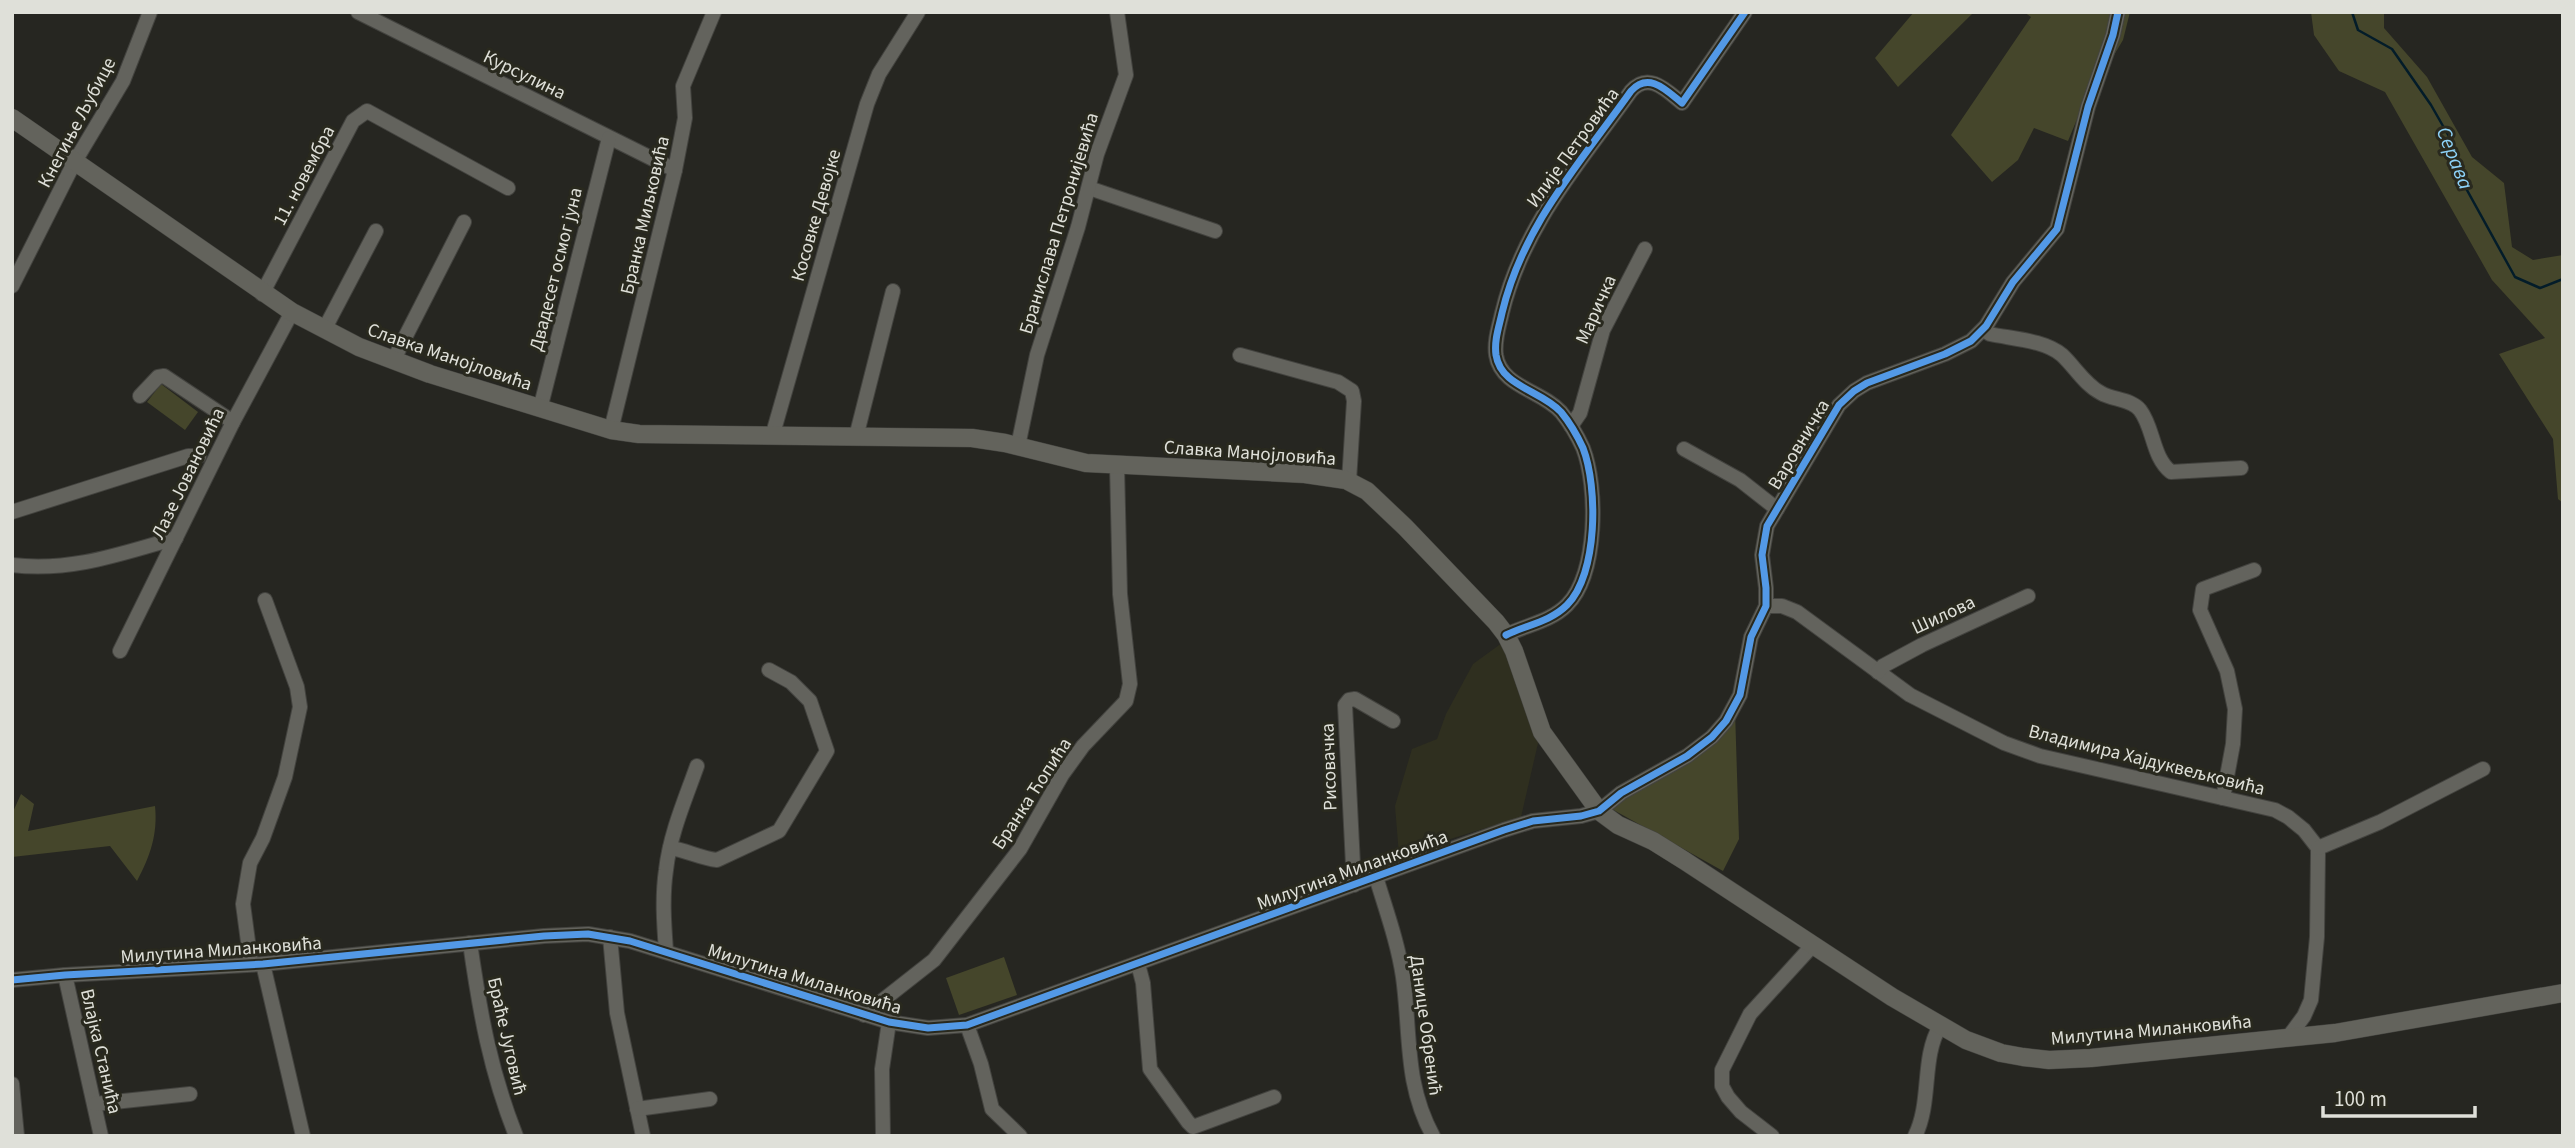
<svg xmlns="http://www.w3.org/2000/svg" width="2575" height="1148" viewBox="0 0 2575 1148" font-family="'Source Sans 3',sans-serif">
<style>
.built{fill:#2f2f1f}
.green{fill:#45462b}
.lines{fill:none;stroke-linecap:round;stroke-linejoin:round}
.stream{stroke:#031c29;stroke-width:2.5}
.minor-casing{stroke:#43433f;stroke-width:16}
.major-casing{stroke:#43433f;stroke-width:19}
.minor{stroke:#63635d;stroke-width:14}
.major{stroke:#63635c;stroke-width:18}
.cycleway-casing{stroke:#29291e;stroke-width:11}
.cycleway{stroke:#5399e6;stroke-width:7}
.labels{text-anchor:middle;stroke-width:6;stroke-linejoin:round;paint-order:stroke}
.street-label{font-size:19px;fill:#dfe0d9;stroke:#29291e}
.water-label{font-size:21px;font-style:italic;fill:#8dd2f8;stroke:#29291e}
</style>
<rect width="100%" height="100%" fill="#262621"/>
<!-- built -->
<path class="built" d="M1502,643L1539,739L1521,817L1399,855L1395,806L1412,749L1437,739L1446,714L1473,664Z"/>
<!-- green -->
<g class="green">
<path d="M1914,12H1974L1898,87L1875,58Z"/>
<path d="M2024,12H2130L2123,40L2080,112L2068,141L2034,128L2018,160L1992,182L1951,135L2031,17Z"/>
<path d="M2311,12H2384V28L2427,77L2472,157L2504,183L2512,247L2533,260L2563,255V503L2558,499L2553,439L2499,354L2545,338L2492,280L2385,92L2339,71L2314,35Z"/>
<path d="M161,384L198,412L185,430L147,402Z"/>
<path d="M1735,710L1739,839L1723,871L1610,808Z"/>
<path d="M21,794L34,804L28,831L155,806C158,834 150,857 137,881L110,846L12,857V814Z"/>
<path d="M1004,957L1017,995L959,1015L946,978Z"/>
</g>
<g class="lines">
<!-- stream -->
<path class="stream" d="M2352,12L2358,30L2392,49L2431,105L2451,140L2457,172L2515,277L2540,288L2563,279"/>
<!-- minor casing -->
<g class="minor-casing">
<g id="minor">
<path d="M358,12L675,170"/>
<path d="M1089,188L1215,231"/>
<path d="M12,286L74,163L123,81L150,12"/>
<path d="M262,294L353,121L367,111L508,188"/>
<path d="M324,330L376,231"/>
<path d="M1983,330L1990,334C2013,339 2044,340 2062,355C2075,367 2085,385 2101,393C2113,400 2131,399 2140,410C2154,428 2152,457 2171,472L2241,468"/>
<path d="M1240,355L1338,382L1352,391L1354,401L1349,481"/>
<path d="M393,361L464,222"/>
<path d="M140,396L158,377L164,376L233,422"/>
<path d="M540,409L609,138"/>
<path d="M1571,426L1580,413L1603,330L1645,249"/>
<path d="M611,430L675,170L685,118L683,86L714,12"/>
<path d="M772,437L867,104L879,74L918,12"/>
<path d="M856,437L893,291"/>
<path d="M1018,446L1037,355L1078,227L1097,154L1126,75L1117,12"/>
<path d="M1684,449L1740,480L1777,509"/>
<path d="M12,512L188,456H199"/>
<path d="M12,565C71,572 120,554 176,538"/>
<path d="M1766,606H1782L1797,612L1910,695L2004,743L2040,756L2275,810L2288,817L2304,830L2318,848V853L2317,937L2311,1000L2304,1016L2287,1039"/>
<path d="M1506,635C1526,625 1550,622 1567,605C1598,574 1598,487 1583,448C1577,435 1570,423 1561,412C1541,390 1501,387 1496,355C1494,340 1499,327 1502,313C1523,225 1580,163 1631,91C1649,71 1667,91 1682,103L1745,12"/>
<path d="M120,651L233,422L292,312"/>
<path d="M1878,672L1883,666L1922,645L2028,596"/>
<path d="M2223,798L2233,744L2235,709L2227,671L2200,610L2203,589L2254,570"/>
<path d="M670,848C686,850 700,858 717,860L779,831L827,751L810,701L791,682L769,670"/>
<path d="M2318,848L2380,822L2483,769"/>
<path d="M1376,877C1386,910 1398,943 1403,977C1411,1034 1404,1083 1433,1136"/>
<path d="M1354,885L1345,705L1349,700L1355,699L1393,721"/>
<path d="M610,937L617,1013L643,1136"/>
<path d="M470,943C480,1013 490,1070 516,1136"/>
<path d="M666,951C664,924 662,897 666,870C670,834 685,800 697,766"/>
<path d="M251,964L243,904L250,863L263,838L285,777L300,707L297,687L265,600"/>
<path d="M263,964L303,1136"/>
<path d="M1138,964L1143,983L1150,1069L1188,1122L1193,1127L1274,1097"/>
<path d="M65,975L101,1136"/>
<path d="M12,980L65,975L263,964L544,936L588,934L630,941L889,1022L928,1028L967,1025L1504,830L1533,821L1581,816L1599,811L1621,793L1687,756L1712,737L1726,721L1740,695L1751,637L1766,606V588L1762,555L1767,526L1839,405L1854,391L1867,383L1945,354L1971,341L1986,326L2013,282L2057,229L2088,107L2113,35L2118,12"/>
<path d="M864,1015L934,960L1020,849L1062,775L1083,746L1126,701L1130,684L1120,594L1117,466"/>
<path d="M967,1025L981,1064L992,1109L1020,1136"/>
<path d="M12,1084L17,1136"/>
<path d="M95,1104L190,1094"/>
<path d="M637,1109L710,1099"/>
<path d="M883,1136L882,1069L889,1022"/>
<path d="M1772,1136L1741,1112L1728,1097L1722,1086V1070L1750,1014L1813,945"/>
<path d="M1915,1136C1932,1102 1921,1058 1940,1026"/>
</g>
</g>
<!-- major casing -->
<g class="major-casing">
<path id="major" d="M12,118L292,312L359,347L430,374L611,430L639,434L972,438L1005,443L1086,463L1305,474L1346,480L1367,491L1405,527L1496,622L1506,635L1514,651L1542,732L1599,811L1618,825L1653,841L1685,861L1892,997L1966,1040L2001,1053L2023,1057L2049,1060L2091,1058L2335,1033L2563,993"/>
</g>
<!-- minor -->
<use href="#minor" class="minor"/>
<!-- major -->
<use href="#major" class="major"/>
<!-- cycleway casing -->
<g class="cycleway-casing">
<g id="cycleway">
<path d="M1506,635C1526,625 1550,622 1567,605C1598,574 1598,487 1583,448C1577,435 1570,423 1561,412C1541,390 1501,387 1496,355C1494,340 1499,327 1502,313C1523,225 1580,163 1631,91C1649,71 1667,91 1682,103L1745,12"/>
<path d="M12,980L65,975L263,964L544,936L588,934L630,941L889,1022L928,1028L967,1025L1504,830L1533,821L1581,816L1599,811L1621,793L1687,756L1712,737L1726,721L1740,695L1751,637L1766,606V588L1762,555L1767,526L1839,405L1854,391L1867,383L1945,354L1971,341L1986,326L2013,282L2057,229L2088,107L2113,35L2118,12"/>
</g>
</g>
<!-- cycleway -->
<use href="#cycleway" class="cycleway"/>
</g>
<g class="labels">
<!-- street labels -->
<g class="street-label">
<text transform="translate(525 74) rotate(26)" y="7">Курсулина</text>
<text transform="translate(76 122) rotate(-62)" y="7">Кнегиње Љубице</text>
<text transform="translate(1572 147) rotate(-54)" y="7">Илије Петровића</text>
<text transform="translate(303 175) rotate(-62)" y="7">11. новембра</text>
<text transform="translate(644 215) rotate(-77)" y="7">Бранка Миљковића</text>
<text transform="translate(815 215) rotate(-74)" y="7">Косовке Девојке</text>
<text transform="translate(1058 223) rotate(-73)" y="7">Бранислава Петронијевића</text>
<text transform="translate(555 269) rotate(-76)" y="7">Двадесет осмог јуна</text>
<text transform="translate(1595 309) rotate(-66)" y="7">Маричка</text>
<text transform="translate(450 356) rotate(19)" y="7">Славка Манојловића</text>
<text transform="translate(1798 444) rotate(-59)" y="7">Варовничка</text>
<text transform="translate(1250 452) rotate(4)" y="7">Славка Манојловића</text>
<text transform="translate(187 473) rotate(-64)" y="7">Лазе Јовановића</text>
<text transform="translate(1943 614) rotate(-25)" y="7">Шилова</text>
<text transform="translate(2147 759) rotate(14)" y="7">Владимира Хајдуквељковића</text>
<text transform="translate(1328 767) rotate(-92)" y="7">Рисовачка</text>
<text transform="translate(1031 793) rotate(-57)" y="7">Бранка Ћопића</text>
<text transform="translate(1352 869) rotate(-20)" y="7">Милутина Миланковића</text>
<text transform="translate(221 949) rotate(-4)" y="7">Милутина Миланковића</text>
<text transform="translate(805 978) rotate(17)" y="7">Милутина Миланковића</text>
<text transform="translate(1427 1025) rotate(82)" y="7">Данице Обренић</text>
<text transform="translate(2151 1029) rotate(-5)" y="7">Милутина Миланковића</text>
<text transform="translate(508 1036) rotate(77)" y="7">Браће Југовић</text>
<text transform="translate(102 1051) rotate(77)" y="7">Влајка Станића</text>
</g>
<!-- water labels -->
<g class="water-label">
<text transform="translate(2455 158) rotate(68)" y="7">Серава</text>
</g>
</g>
<!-- border -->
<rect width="2575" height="1148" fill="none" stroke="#dfe0d9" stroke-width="28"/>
<!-- scale -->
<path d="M2323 1106v10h152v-10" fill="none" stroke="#dfe0d9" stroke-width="3.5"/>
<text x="2334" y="1106" font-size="21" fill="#dfe0d9" stroke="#29291e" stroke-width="5" paint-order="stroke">100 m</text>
</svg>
